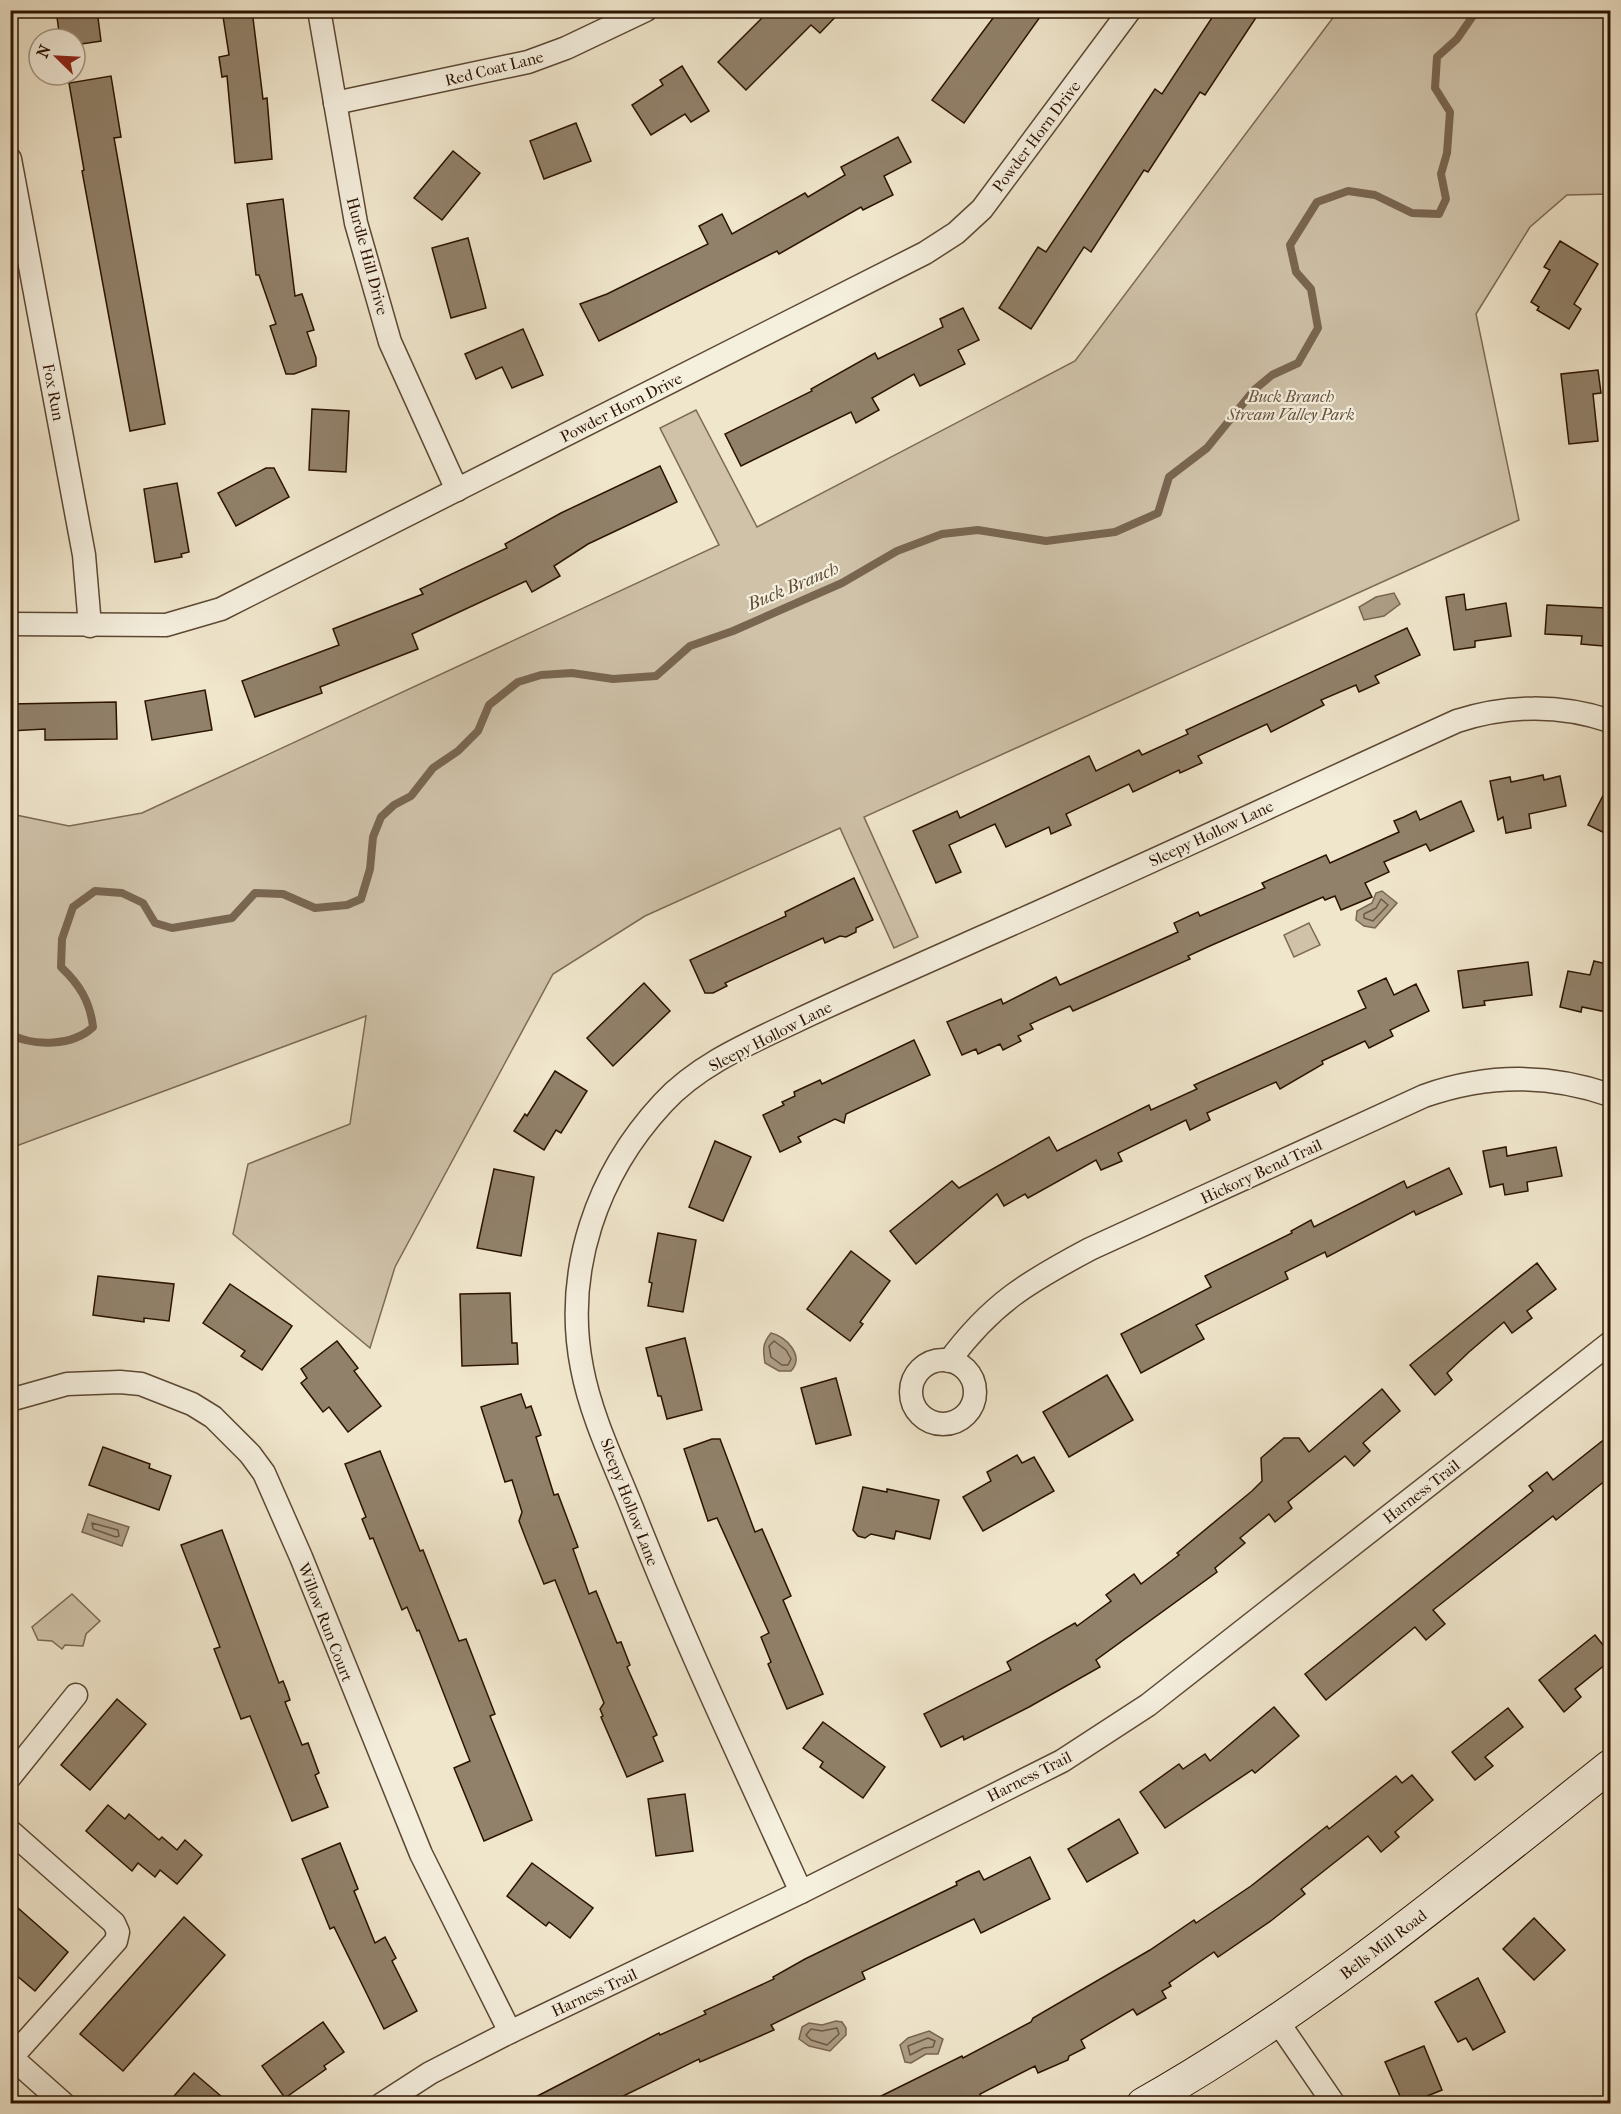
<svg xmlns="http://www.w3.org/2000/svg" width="1621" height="2114" viewBox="0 0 1621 2114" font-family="'IM FELL French Canon',serif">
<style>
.green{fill:#cfc2a9;stroke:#7d6a54;stroke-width:1.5}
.water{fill:#ad9e87;stroke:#796651;stroke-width:1.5}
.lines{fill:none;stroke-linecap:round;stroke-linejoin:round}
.shore{stroke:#6c5844;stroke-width:1.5}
.stream{stroke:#796651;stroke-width:8}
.building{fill:#91816a;stroke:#2b1300;stroke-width:1.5}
.street-casing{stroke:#5c4833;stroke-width:25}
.secondary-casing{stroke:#2b1300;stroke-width:34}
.street{stroke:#f5efde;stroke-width:22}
.secondary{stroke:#f5efde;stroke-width:32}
.labels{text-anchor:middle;stroke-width:4.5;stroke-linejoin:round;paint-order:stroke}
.street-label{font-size:16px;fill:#2b1300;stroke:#f5efde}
.park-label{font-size:16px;font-style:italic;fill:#64503b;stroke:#f5efde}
.water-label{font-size:18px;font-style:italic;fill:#5f4b36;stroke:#f5efde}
</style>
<rect width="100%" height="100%" fill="#f0e6cc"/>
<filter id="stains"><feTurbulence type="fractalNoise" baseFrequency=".00333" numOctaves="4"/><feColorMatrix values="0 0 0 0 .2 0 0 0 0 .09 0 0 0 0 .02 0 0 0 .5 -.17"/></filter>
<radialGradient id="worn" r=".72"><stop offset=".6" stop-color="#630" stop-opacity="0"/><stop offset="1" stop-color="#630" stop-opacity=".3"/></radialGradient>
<!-- green -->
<g class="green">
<path d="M1338,11H1610V194L1567,195L1530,227L1476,314L1519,520L864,817L918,937L894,948L840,828L645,916L553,974L395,1267L370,1348L233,1234L248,1164L350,1124L366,1016L11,1148V814L69,826L142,813L719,545L660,428L696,410L757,527L1075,361Z"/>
<path d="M1309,923L1320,945L1294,957L1284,935Z"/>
<path d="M72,1594L100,1621L86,1634L83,1646L65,1645L62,1649L52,1641L38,1640L32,1627Z"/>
</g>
<!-- water -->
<g class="water">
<path d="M1394,593L1400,604L1384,616L1364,620L1359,607L1376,597Z"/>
<path d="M1382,891L1397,903L1375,928L1364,926L1356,920L1357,911L1372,903L1376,893Z"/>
<path d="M771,1333C786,1336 805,1356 791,1371H779L765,1363C763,1350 762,1344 771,1333Z"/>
<path d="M88,1514L129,1527L122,1546L82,1532Z"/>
<path d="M836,2021L842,2022L846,2028V2035L830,2051L809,2046L799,2039L802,2027L809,2023L822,2025Z"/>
<path d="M929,2031L943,2039L938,2054H926L911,2063L905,2062L900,2045L908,2038Z"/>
</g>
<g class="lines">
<!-- shore -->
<g class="shore">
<path d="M1381,899L1388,905L1373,921L1364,918V914L1376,908Z"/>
<path d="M774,1341L786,1350L791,1359L788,1365H782L771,1357L769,1346Z"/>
<path d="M92,1523L118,1530L119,1536L116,1537L93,1529Z"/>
<path d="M837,2028L839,2034L827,2045L811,2040L806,2035L811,2029L822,2031Z"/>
<path d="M928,2038L935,2041L933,2047L924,2048L910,2055L908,2046Z"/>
</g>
<!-- stream -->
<path class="stream" d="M10,1034C34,1047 73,1046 93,1027C90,1001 79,984 61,967L62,939L73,907L95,891L122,893L143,903L155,923L172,928L232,918L255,893L283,894L315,908L347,905L361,899L370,869L373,837L381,817L394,805L411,796L433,768L458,751L478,731L489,705L518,682L541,675L572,673L613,679L656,676L690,646L733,631L842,583L897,551L942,534L978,530L1046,541L1115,532L1158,513L1169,477L1207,448L1254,390L1272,375L1298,363L1318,328L1311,289L1296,272L1290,245L1317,202L1348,191L1375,195L1412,213L1439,214L1446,199L1441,174L1447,153L1450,112L1435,88L1437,57L1457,39L1477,10"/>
</g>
<!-- building -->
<g class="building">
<path d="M56,10H97L101,41L75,45V39H60Z"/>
<path d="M222,10H252L263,99L267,98L272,159L235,163L227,76L222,77L219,57L229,55Z"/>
<path d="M770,10H842L820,33L811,25L746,90L718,62Z"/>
<path d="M999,10H1045L964,123L932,100Z"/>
<path d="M1217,10H1261L1205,95L1200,92L1148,172L1144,170L1091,252L1084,247L1031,329L999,308L1038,247L1046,252L1155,89L1162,94Z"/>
<path d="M682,66L709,111L691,122L685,114L651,135L632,105L663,85L660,80Z"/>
<path d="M111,76L121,137L114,138L165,424L130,431L82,171L84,170L69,83Z"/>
<path d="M576,123L591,161L544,179L530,141Z"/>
<path d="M898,137L911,162L884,176L893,195L863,210L861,207L779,254L777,251L599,341L580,304L607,294L708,244L699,226L722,214L732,234L805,193L808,197L845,175L841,167Z"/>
<path d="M453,151L480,173L442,220L414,198Z"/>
<path d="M283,199L295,296L302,294L314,330L307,332L316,358V366L294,374H286L270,326L276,324L259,275H256L247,204Z"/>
<path d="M468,238L486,308L451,318L432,248Z"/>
<path d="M1560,241L1598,264L1574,304L1581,309L1569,329L1537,310L1539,307L1531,302L1550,270L1544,267Z"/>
<path d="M963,308L979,340L958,350L965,364L920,386L914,374L872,398L879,410L856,423L851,412L741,466L725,434L812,391L811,389L875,353L878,359L943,327L940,319Z"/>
<path d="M523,329L543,375L512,388L502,367L476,379L465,354Z"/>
<path d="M1598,370L1601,393L1593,394L1598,441L1569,444L1561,374Z"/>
<path d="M312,409L349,411L346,472L309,470Z"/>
<path d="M660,466L677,502L588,544L554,566L560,576L532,592L526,581L412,634L418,649L320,687L322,693L255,717L242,681L339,645L333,629L423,594L420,589L507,548L505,544L561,513Z"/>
<path d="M266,468H274L289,497L236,526L218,493Z"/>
<path d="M177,483L189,552L181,554L182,557L155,562L144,489Z"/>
<path d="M1464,594L1466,610L1506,603L1511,636L1475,641V647L1454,650L1446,597Z"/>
<path d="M1547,605L1605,608L1603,646L1581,644L1582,636L1545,634Z"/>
<path d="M1407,628L1420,655L1375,676L1379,683L1359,692L1356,685L1321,700L1324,705L1271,732L1267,724L1198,756L1202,763L1180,773L1179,770L1133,792L1129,784L1066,814L1071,825L1051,834L1049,827L1006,847L995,824L949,845L961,872L936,883L913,831L957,811L960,818L1089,756L1096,771L1139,750L1142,755L1188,734L1186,730Z"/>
<path d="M205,690L212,730L152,740L145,701Z"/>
<path d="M116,702L117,739L45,740V729L10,731V704Z"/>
<path d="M1543,775L1544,780L1560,776L1566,806L1529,814L1531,828L1506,833L1503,817L1498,820L1490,781L1510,777L1511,782Z"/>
<path d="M1611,780V836L1588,825Z"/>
<path d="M1461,801L1474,831L1430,851L1426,844L1384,862L1389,872L1365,883L1372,897L1341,910L1335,896L1325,900L1323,897L1212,945L1188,956L1190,959L1073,1011L1070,1006L1030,1024L1033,1029L1018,1036L1021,1041L1003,1050L1000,1044L978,1054L976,1049L962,1055L947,1022L1001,999L1003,1004L1056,977L1060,985L1178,932L1174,923L1198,912L1200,916L1265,888L1262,883L1326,855L1330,863L1399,832L1394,821L1404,817L1416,811L1420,820Z"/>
<path d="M854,878L873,920L856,928V932L846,937L840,936L825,943L823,938L725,983L727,986L713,993H705L690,960L786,916L785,912Z"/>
<path d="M1594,961L1611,965V1013L1582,1007L1581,1012L1560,1007L1568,971L1590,975Z"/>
<path d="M1528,962L1532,995L1484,1001L1485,1005L1463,1008L1458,971Z"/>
<path d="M1386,978L1394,995L1416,984L1429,1011L1390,1030L1393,1036L1369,1048L1365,1041L1322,1061L1323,1064L1280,1089L1276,1082L1207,1113L1210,1120L1190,1130L1186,1120L1118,1153L1122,1161L1101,1170L1096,1160L1028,1198L1025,1194L1004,1206L997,1194L916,1264L890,1231L952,1181L959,1188L1049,1137L1057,1151L1149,1105L1151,1110L1197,1089L1194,1085L1366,1008L1358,991Z"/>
<path d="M644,983L670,1011L613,1066L587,1038Z"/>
<path d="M914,1040L930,1075L846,1114L844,1123L835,1119L798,1137L801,1142L780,1152L763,1115L784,1105L782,1102L795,1096L794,1092L820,1080L822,1084Z"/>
<path d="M555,1071L587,1091L561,1133L556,1130L544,1150L514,1131L525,1114L527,1116Z"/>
<path d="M715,1141L751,1157L723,1221L689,1207Z"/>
<path d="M1506,1147L1507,1156L1556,1147L1562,1176L1527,1182L1528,1191L1505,1195L1503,1184L1490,1187L1483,1151Z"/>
<path d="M1449,1168L1462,1194L1416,1215L1414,1211L1327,1257L1325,1252L1285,1272L1288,1279L1196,1325L1204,1339L1141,1373L1121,1334L1211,1287L1205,1276L1292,1233L1291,1231L1311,1220L1314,1227L1404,1181L1407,1188Z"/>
<path d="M494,1169L534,1177L521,1256L477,1248Z"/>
<path d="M658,1233L696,1240L683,1312L648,1306L652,1283L649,1282Z"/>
<path d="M851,1251L890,1281L860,1322L863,1324L850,1341L807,1309Z"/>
<path d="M1537,1263L1556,1289L1527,1311L1532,1318L1512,1333L1504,1322L1469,1352L1447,1373L1452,1380L1435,1395L1410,1365Z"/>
<path d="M98,1276L174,1284L169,1321L144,1318V1322L93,1315Z"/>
<path d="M230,1284L292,1326L262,1370L241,1356L245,1351L203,1323Z"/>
<path d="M510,1293L512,1343H517L518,1364L462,1366L460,1294Z"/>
<path d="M685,1338L702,1410L667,1419L661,1396H658L646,1348Z"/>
<path d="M337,1341L358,1368L354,1371L381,1406L348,1432L329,1407L323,1412L301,1383L307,1378L301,1369Z"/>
<path d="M1107,1375L1133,1420L1069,1457L1043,1412Z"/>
<path d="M836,1378L851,1435L816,1444L801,1388Z"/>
<path d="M1382,1389L1400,1411L1363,1443L1370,1451L1354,1466L1345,1456L1288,1502L1292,1508L1275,1522L1269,1514L1240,1538L1245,1543L1215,1568L1217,1572L1096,1660L1100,1667L1029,1707L964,1740L963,1736L941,1747L924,1714L1011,1670L1007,1662L1075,1623L1077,1626L1111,1601L1106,1595L1134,1574L1141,1584L1179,1555L1177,1553L1252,1491L1262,1481L1261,1458L1284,1438H1299L1309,1452Z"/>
<path d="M521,1394L526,1408L531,1406L541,1435L536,1437L554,1495L558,1494L578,1547L573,1549L589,1594L596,1591L617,1643L621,1642L630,1665L627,1667L657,1735L653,1737L663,1761L627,1777L601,1717L603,1716L600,1709L604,1703L555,1580L544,1584L527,1542L519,1521L522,1512L512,1480L505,1482L481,1407Z"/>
<path d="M1611,1434V1476L1556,1520L1553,1516L1433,1610L1445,1624L1426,1640L1415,1627L1326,1700L1305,1674L1533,1491L1529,1486L1547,1472L1553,1480Z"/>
<path d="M712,1439H720L755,1532L762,1529L791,1596L783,1600L823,1694L787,1709L768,1664L771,1662L761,1637L769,1633L717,1518L708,1521L684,1449Z"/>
<path d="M103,1447L150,1464L149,1468L171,1476L159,1510L89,1485Z"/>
<path d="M380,1451L420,1551L423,1550L459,1641L466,1639L495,1714L490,1716L532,1820L484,1841L454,1768L470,1761L419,1630L417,1631L407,1607L402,1610L373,1538L370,1539L362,1519L366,1517L345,1464Z"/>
<path d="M1017,1455L1022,1463L1034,1457L1054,1491L983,1531L963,1497L991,1481L987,1472Z"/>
<path d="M863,1487L887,1492V1489L939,1500L930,1539L896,1531L894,1539L871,1534L865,1538L858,1536L853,1530Z"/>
<path d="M222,1530L279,1683L283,1681L287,1691L290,1700L285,1702L302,1745L308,1743L319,1773L315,1775L328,1807L292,1821L250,1716L241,1719L214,1649L220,1647L181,1545Z"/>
<path d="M1595,1635L1611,1655V1660L1575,1689L1581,1697L1564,1712L1539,1680Z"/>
<path d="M117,1699L146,1724L90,1790L61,1765Z"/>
<path d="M1274,1707L1299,1736L1255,1773L1252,1770L1165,1828L1140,1792L1179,1764L1183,1769L1205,1754L1210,1761Z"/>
<path d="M1508,1708L1523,1727L1485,1757L1493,1766L1475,1780L1452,1752Z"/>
<path d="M823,1722L885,1767L863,1798L820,1767L823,1762L803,1748Z"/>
<path d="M1412,1775L1433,1800L1395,1832L1399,1837L1381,1852L1368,1836L1301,1889L1305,1894L1272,1920L1218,1957L1214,1952L1169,1983L1171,1986L1162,1991L1166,1998L1137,2015L1133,2009L1081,2040L1085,2048L1069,2056L1068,2060L1038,2073L1035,2066L980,2094L985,2103H867L962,2056L963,2058L1031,2022L1033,2018L1150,1950L1194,1920L1196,1923L1251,1886L1327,1826L1329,1829L1396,1776L1402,1783Z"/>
<path d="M685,1794L693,1851L656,1856L648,1799Z"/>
<path d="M108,1805L125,1819L129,1814L159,1840L162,1837L177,1850L185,1840L202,1855L177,1884L160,1870L155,1877L138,1863L132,1871L86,1831Z"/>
<path d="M1119,1819L1138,1853L1087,1882L1068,1849Z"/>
<path d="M340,1843L358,1889L354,1891L375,1943L385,1937L396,1958L392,1961L417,2011L384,2029L334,1927L330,1929L302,1859Z"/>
<path d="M1030,1857L1050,1899L981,1933L974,1919L862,1972L865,1979L771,2025L774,2030L700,2062L699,2059L609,2103H524L659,2033L660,2035L706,2014L704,2011L774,1979L773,1977L805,1959L957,1885L956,1882L968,1876L979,1871L984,1880Z"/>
<path d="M532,1863L593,1908L570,1938L549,1922L546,1926L507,1896Z"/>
<path d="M10,1901L68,1952L35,1991L10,1970Z"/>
<path d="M184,1917L225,1955L123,2071L80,2034Z"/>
<path d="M1534,1918L1565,1950L1534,1980L1503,1949Z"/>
<path d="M1478,1978L1505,2032L1473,2050L1466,2038L1458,2042L1435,2002Z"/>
<path d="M323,2022L344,2052L324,2066L326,2069L285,2098L262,2066Z"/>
<path d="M1424,2046L1442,2090L1410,2103H1403L1385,2062Z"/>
<path d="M194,2073L229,2103H168Z"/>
</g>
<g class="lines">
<!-- street casing -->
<g class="street-casing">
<g id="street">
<path d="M319,10L356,223L390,342L457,490"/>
<path d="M335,103L528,62L566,48L646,10"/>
<path d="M10,159L84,555L90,626"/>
<path d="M10,624L166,625L221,609L925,253L956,233L982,209L1130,10"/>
<circle cx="943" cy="1392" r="32"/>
<path d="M949,1361C992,1303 1028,1282 1090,1249L1424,1096C1486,1074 1547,1073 1610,1095"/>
<path d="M10,1400L67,1384L120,1382L141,1384L192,1404L213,1417L250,1454L264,1473L301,1557L421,1854L510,2032"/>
<path d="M10,1777L76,1695"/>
<path d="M10,1831L114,1923L118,1932L116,1941L12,2057"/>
<path d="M801,1892C743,1764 683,1639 632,1508C614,1463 591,1416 582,1368C563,1271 597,1174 663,1103C699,1064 750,1043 796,1021C857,992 918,966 980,938C1140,868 1298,793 1457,721C1507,705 1560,704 1610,721"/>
<path d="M1278,2022L1334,2104"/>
<path d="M10,2056L64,2104"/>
<path d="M382,2104L430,2073L510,2032L801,1892L1062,1761L1148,1705L1610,1343"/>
</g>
</g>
<!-- secondary casing -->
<g class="secondary-casing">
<path id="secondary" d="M1143,2104C1311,2009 1459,1886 1610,1766"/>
</g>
<!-- street -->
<use href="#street" class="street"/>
<!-- secondary -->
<use href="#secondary" class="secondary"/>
</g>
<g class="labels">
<!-- street labels -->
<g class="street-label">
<text transform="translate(494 68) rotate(-14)" y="6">Red Coat Lane</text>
<text transform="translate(1036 136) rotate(-53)" y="6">Powder Horn Drive</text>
<text transform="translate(368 256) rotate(75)" y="6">Hurdle Hill Drive</text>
<text transform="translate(54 392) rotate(79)" y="6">Fox Run</text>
<text transform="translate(621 407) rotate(-27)" y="6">Powder Horn Drive</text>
<text transform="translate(1211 833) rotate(-25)" y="6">Sleepy Hollow Lane</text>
<text transform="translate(770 1036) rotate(-27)" y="6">Sleepy Hollow Lane</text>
<text transform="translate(1261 1171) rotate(-25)" y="6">Hickory Bend Trail</text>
<text transform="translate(1421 1491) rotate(-38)" y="6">Harness Trail</text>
<text transform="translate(630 1502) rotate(69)" y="6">Sleepy Hollow Lane</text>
<text transform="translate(326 1622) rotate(69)" y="6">Willow Run Court</text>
<text transform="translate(1029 1776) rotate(-27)" y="6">Harness Trail</text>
<text transform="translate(1383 1944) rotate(-37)" y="6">Bells Mill Road</text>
<text transform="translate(594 1992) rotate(-25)" y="6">Harness Trail</text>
</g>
<!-- park labels -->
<g class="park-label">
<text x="1291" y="402">Buck Branch<tspan x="1291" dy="18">Stream Valley Park</tspan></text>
</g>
<!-- water labels -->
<g class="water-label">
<text transform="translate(793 586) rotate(-23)" y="6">Buck Branch</text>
</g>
</g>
<!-- margin -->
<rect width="1621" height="2114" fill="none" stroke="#f0e6cc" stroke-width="36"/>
<rect x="12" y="12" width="1597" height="2090" fill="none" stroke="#2b1300" stroke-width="3"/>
<rect x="18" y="18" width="1585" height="2078" fill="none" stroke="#2b1300" stroke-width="1.5"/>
<!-- north arrow -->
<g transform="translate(57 57) rotate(294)"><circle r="28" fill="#f5efde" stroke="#a49785" stroke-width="1.5"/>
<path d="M0-4.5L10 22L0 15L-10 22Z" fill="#8f2418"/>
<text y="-9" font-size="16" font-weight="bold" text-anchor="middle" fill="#2b1300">N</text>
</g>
<rect width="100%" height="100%" filter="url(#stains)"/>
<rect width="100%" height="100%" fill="url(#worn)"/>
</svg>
